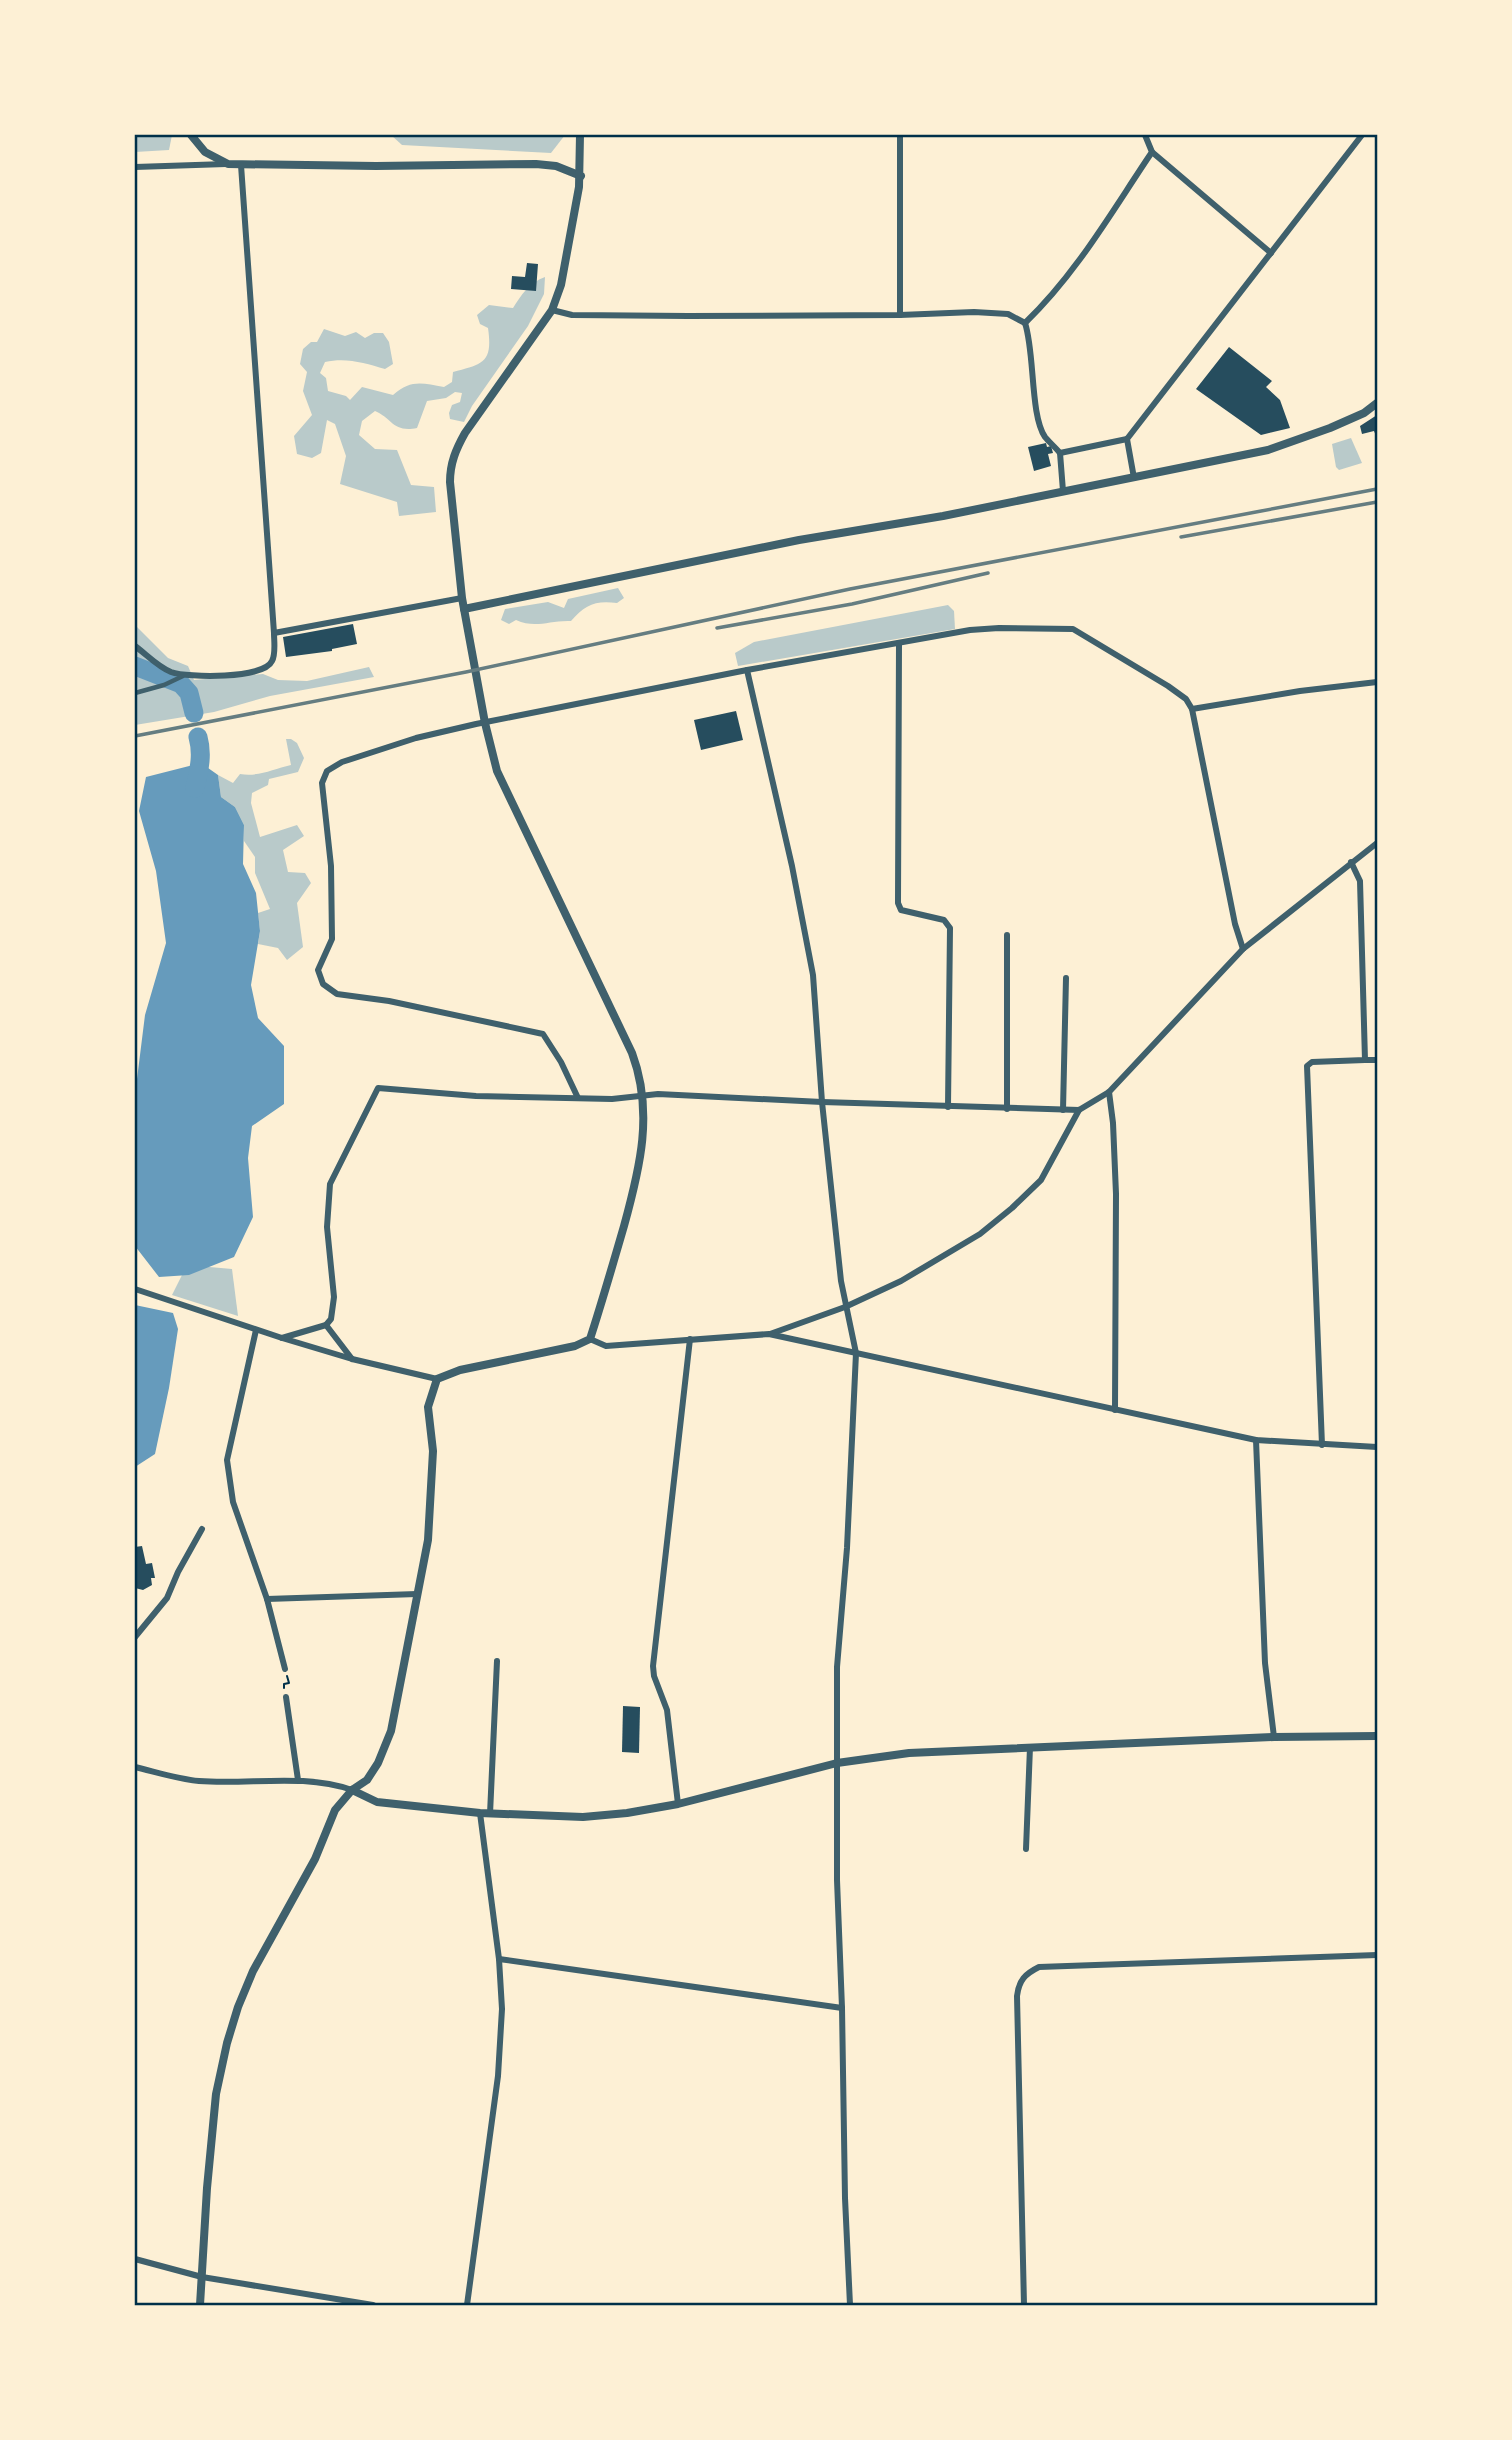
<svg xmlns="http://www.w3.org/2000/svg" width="1512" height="2440" viewBox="0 0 1512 2440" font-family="'PT Sans Narrow',sans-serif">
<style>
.green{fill:#b9caca}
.water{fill:#669bbc}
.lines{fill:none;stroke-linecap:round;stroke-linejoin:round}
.river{stroke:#669bbc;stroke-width:19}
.building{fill:#264d5e}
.path{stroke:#003049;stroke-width:2}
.pedestrian{stroke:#3f606c;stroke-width:4.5}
.minor{stroke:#3f606c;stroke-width:6}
.tertiary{stroke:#3f606c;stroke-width:8}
.rail{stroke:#657d81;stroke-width:3.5}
.neatline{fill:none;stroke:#003049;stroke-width:2.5}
</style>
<rect width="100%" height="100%" fill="#fdf0d5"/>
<!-- green -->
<g class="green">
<path d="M135,135H172L169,150L135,152Z"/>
<path d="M391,135H565L551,153L402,145Z"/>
<path d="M545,277L544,294L528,326L472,406L464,422L450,419L449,413L452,405L460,402L462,393L455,392L446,398L427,401L417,428C393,433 392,418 375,411L362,421L359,435L375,449L397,450L411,485L434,487L436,512L399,516L397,502L340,484L346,456L335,424L327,420L321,453L312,458L297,454L294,436L312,415L303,391L307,372L300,364L303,349L311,342H317L324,329L345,336L356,332L365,338L374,333H383L389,342L393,364L385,369C365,363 346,357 325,362L320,373L326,378L328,391L346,396L350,400L362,387L393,395C411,379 422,383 444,387L452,382L453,372C483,364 493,363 488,328L480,324L477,315L489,305L513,308C521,295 530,282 545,277Z"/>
<path d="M1351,438L1362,463L1339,470L1336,467L1332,444Z"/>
<path d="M618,588L624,598L617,603C595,600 585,605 571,621C549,620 536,629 516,620L509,624L501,620L505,609L548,602L564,608L568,599Z"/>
<path d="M948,605L954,611L955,629L738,666L735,653L754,642Z"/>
<path d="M135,625L168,658L188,666L194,680L263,674L278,680L307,681L369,667L374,677L270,696L214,712L135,725Z"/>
<path d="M286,739H291L297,743L304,758L298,772L269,779L268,785L252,793L251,803L260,837L297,825L304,836L283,850L288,872L305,873L311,883L297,903L303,947L287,960L278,948L258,944L260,931L258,913L270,909L255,873V857L244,841V825L235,807L221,797L218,775L233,783L240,774C259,777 273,769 291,765Z"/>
<path d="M187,1265L232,1269L238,1316L172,1295Z"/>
</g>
<!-- water -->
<g class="water">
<path d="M201,763L218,775L221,797L235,807L244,825L243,864L256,893L260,931L251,985L258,1018L284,1046V1104L252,1126L248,1158L253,1217L234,1257L189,1275L159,1277L135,1246V1095L145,1015L166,943L156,871L139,811L146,777Z"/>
<path d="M135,1305L173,1313L178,1329L169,1388L155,1454L135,1467Z"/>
</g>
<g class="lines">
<!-- river -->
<g class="river">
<path d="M135,666L181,684L189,693L194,713"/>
<path d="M195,788C199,770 203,755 198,737"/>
</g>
</g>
<!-- building -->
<g class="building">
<path d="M527,263L538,264L536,291L511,289L512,276L525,277Z"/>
<path d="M1229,347L1272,381L1266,387L1280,400L1290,428L1261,435L1196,389Z"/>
<path d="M1377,415V438L1374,431L1362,434L1360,426Z"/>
<path d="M1046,443L1047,447L1051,446L1053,453L1048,454L1051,466L1034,471L1028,447Z"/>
<path d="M353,624L357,644L332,649V651L286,657L283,637Z"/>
<path d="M736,711L743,740L701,750L694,720Z"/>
<path d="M142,1546L146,1564L152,1563L155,1578H151L152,1585L143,1590L135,1588V1547Z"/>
<path d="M623,1706L640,1707L639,1753L622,1752Z"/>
</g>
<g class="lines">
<!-- path -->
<path class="path" d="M284,1688V1684L289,1683L287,1676"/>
<!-- pedestrian -->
<path class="pedestrian" d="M135,693L164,685L183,676"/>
<!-- minor -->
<g class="minor">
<path d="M900,135V315"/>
<path d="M1152,152L1271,253"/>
<path d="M241,165L274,633L462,598"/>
<path d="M135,167L226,164"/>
<path d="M552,310L572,315L688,316L900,315L974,312L1008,314L1025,323"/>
<path d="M1025,323C1077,273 1112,211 1152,152L1145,135"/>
<path d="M1025,323C1035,353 1030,415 1045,437C1049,442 1056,448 1060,453"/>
<path d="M1134,478L1127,439L1362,135"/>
<path d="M1063,491L1060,453L1127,439"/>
<path d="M899,643L898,903L901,910L944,920L950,928L948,1107"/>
<path d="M135,646C146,654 158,667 171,672C188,678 264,679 272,661C276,654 274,641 274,633"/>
<path d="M747,670L792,866L813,975L822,1102L841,1281L856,1353L847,1548L837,1667V1880L842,2008L845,2198L850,2305"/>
<path d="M1192,709L1235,924L1243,949"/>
<path d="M1007,935V1109"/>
<path d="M1365,1060H1377"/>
<path d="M1109,1092L1113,1123L1116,1194L1115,1410"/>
<path d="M578,1098L561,1062L543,1034L389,1001L337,994L323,984L318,970L332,939L331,866L322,783L327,771L342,762L416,738L476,724L747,670L970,630L999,628L1073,629L1168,686L1186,699L1192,709L1300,691L1377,682"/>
<path d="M1063,1110L1066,978"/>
<path d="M135,1289L282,1338L352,1359L437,1379"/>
<path d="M326,1325L352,1359"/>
<path d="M256,1330L227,1460L233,1502L267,1599L285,1669"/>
<path d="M770,1334L845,1307L901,1281L980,1234L1012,1208L1041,1180L1079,1110"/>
<path d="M282,1338L326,1325L331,1319L334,1297L327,1227L330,1184L378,1088L476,1096L612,1099L658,1094L822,1102L1079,1110L1109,1092L1243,949L1377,843"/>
<path d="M590,1339L606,1346L769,1334L1256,1440L1377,1447"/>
<path d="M1256,1440L1265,1663L1274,1737"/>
<path d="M1322,1445L1307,1066L1312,1062L1365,1060L1360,881L1351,862"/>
<path d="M267,1599L417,1594"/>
<path d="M135,1637L167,1598L178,1572L202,1529"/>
<path d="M286,1697L298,1780"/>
<path d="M135,1767C156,1772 178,1779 199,1781C250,1785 302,1773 352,1790"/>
<path d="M678,1804L667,1710L654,1676L653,1666L690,1339"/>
<path d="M490,1814L497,1661"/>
<path d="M1026,1849L1030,1747"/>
<path d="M499,1959L842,2008"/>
<path d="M135,2259L202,2277L373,2305"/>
<path d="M467,2305L498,2076L502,2009L499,1959L480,1813"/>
<path d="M1024,2305L1017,1996C1019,1980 1025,1974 1039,1967L1377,1955"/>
</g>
<!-- tertiary -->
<g class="tertiary">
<path d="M191,135L205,152L228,164L376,166L536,164L556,166L581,176"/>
<path d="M464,609L799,540L943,516L1268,450L1330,428L1364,413L1377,403"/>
<path d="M352,1790L377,1802L480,1813L583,1817L627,1813L678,1804L837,1763L909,1753L1274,1737L1377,1736"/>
<path d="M200,2305L207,2188L216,2094L227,2043L238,2007L253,1971L315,1859L335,1810L352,1790L367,1780L378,1763L391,1731L428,1540L433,1451L428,1407L437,1379L460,1370L575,1346L590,1339C602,1302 613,1264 624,1226C640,1168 654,1112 632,1053L497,771L485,723L462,598L450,482C450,463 456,449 465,433L552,310L561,285L579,187L580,135"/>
</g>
<!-- rail -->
<g class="rail">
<path d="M1181,537L1377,502"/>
<path d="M717,628L852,604L988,573"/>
<path d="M135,736L466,672L850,589L1377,489"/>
</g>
</g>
<!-- border -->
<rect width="1512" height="2440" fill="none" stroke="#fdf0d5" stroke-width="273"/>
<rect x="136" y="136" width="1240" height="2168" class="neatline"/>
</svg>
